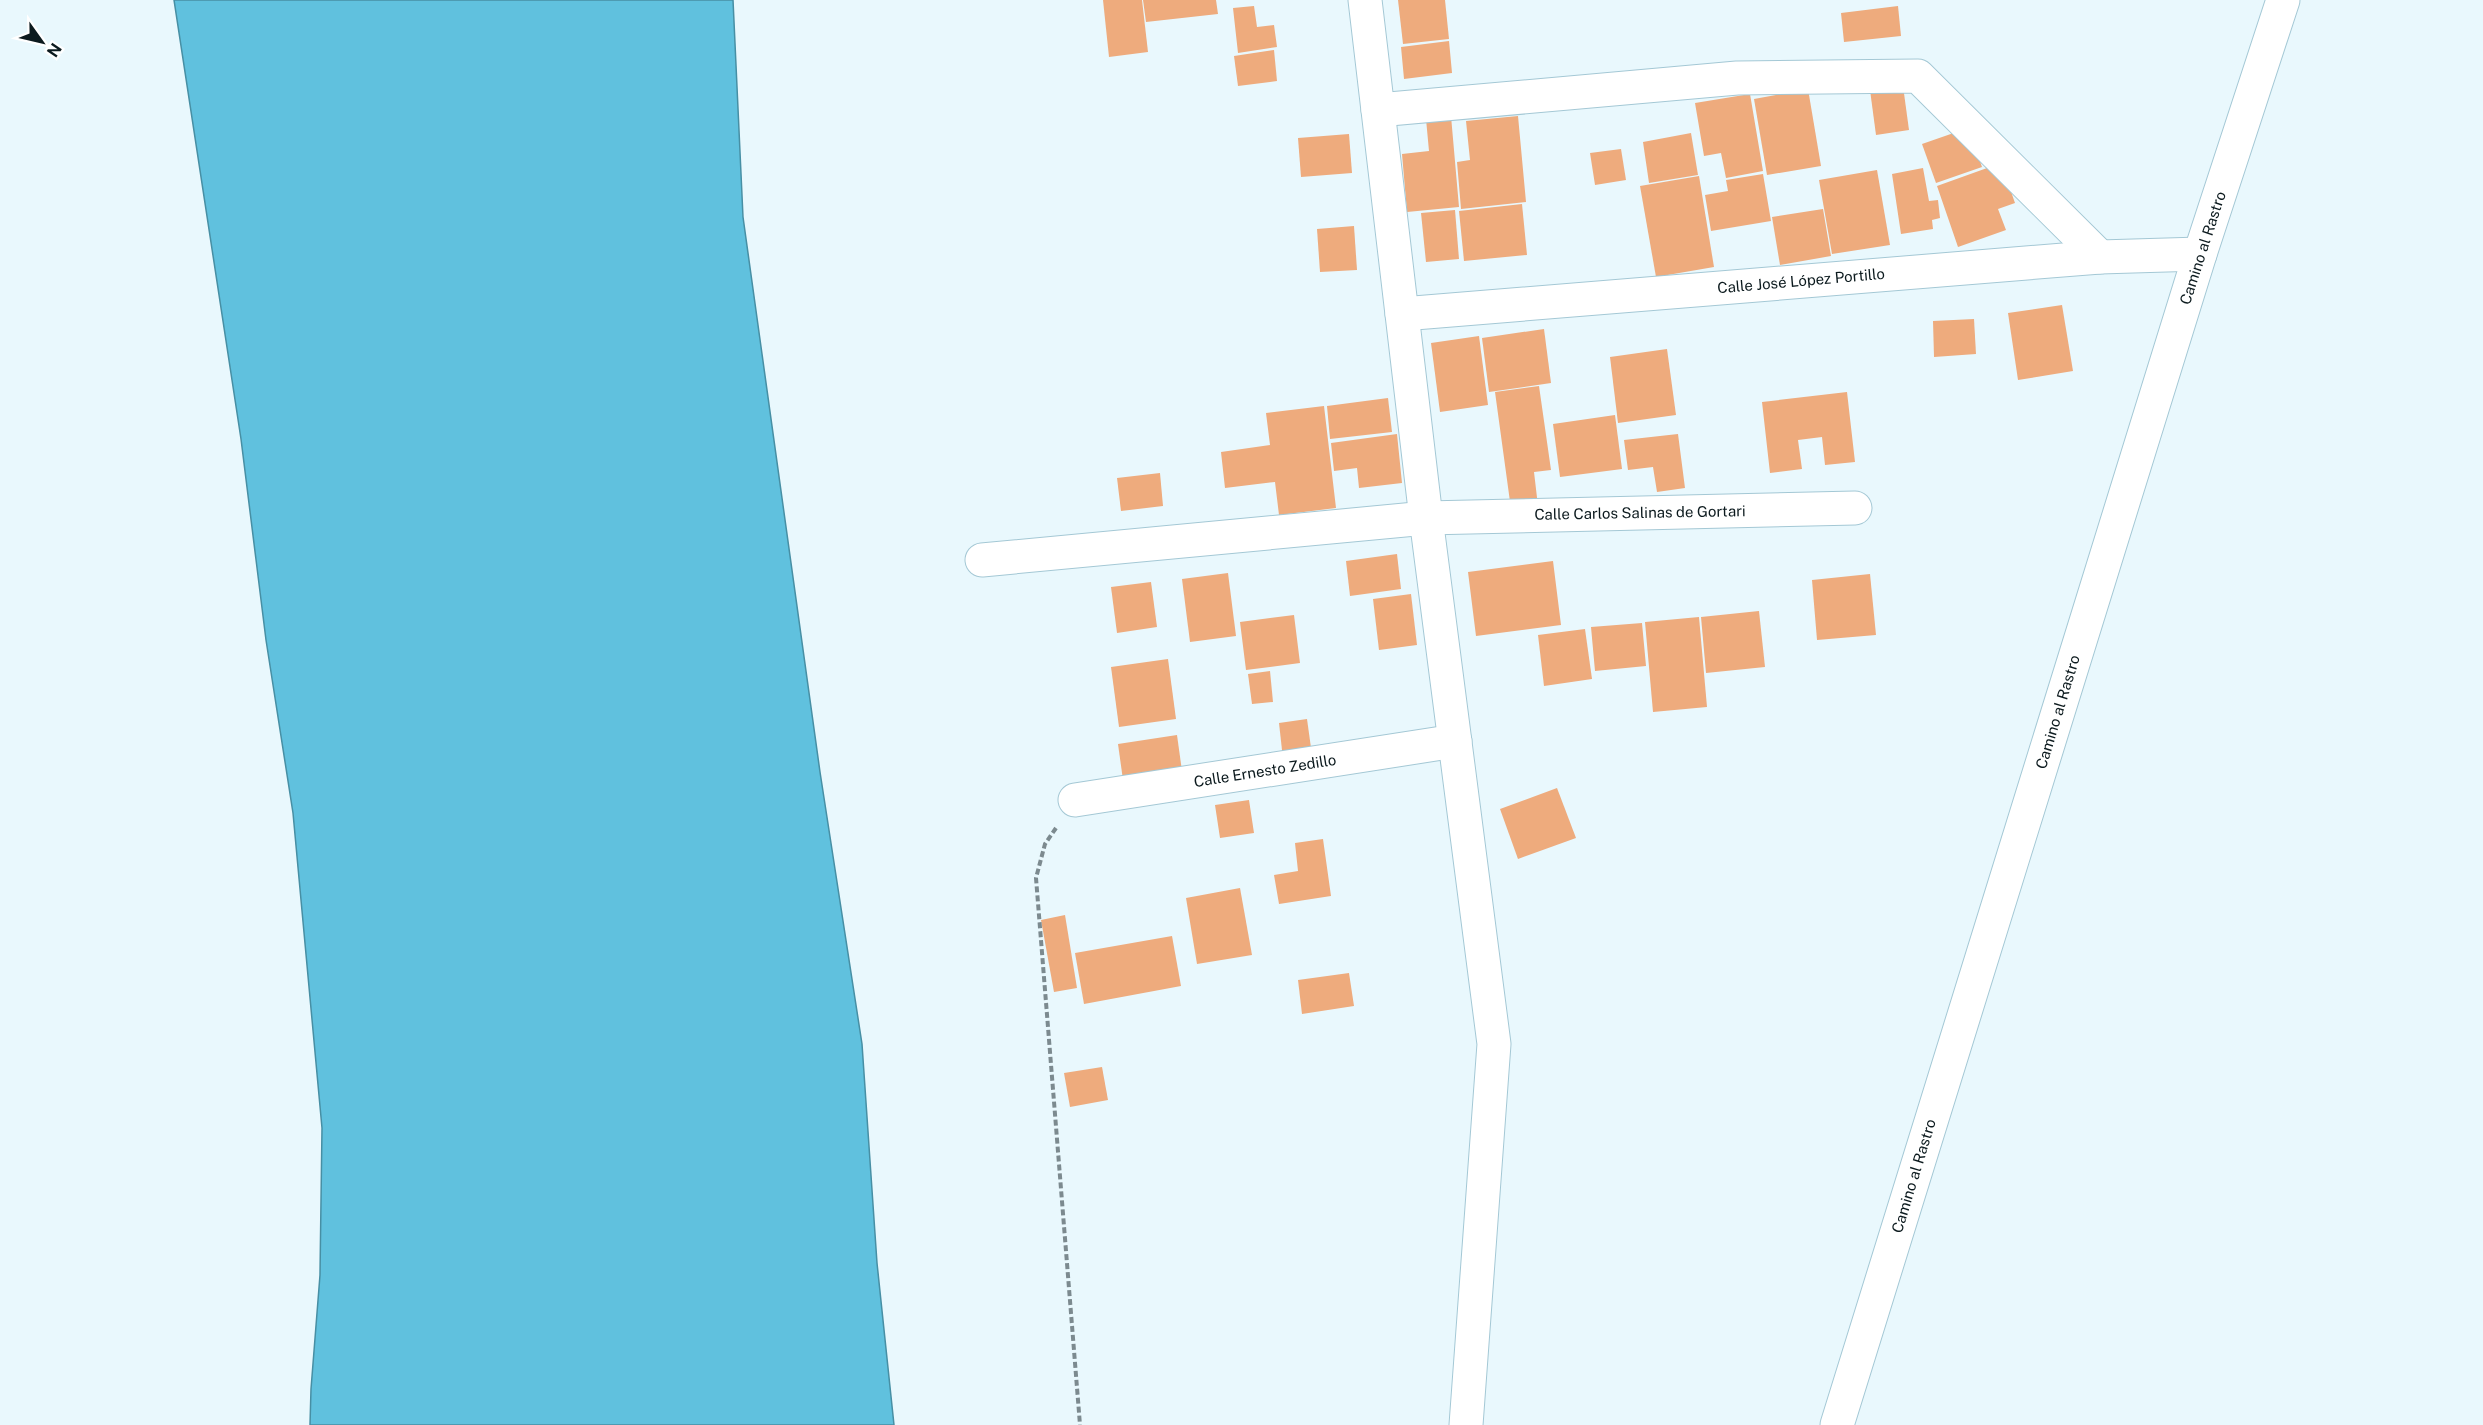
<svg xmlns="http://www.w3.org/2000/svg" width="2483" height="1425" viewBox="0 0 2483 1425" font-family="'Public Sans',sans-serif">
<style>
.water{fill:#60c1de;stroke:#478fa4;stroke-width:1.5}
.building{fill:#eeab7d}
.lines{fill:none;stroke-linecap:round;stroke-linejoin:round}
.street-casing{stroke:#a4c8d5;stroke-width:35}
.path{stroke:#7c8a8f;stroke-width:4;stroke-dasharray:6 3;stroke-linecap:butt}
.street{stroke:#fff;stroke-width:33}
.labels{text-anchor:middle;stroke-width:6;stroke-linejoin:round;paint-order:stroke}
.street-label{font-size:15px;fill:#0c1a1e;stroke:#fff}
</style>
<rect width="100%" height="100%" fill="#e9f8fd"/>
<!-- water -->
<path class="water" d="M174,0H733L743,217L820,772L862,1044L877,1263L894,1425H310L311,1389L320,1275L322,1128L293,813L266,640L241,439Z"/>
<!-- building -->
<g class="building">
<path d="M1103,0H1142L1148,52L1109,57Z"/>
<path d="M1143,0H1216L1218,14L1146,22Z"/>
<path d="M1398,0H1445L1449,39L1403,44Z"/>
<path d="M1254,6L1257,27L1274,25L1277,47L1238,53L1233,8Z"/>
<path d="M1898,6L1901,36L1844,42L1841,13Z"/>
<path d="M1449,41L1452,73L1404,79L1401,47Z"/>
<path d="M1274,50L1277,81L1238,86L1234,56Z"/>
<path d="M1903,86L1909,130L1876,135L1870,90Z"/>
<path d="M1808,89L1821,166L1767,175L1754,99Z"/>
<path d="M1750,94L1763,171L1726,178L1721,153L1704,156L1695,103Z"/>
<path d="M1451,116L1459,207L1407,212L1402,154L1429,151L1426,119Z"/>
<path d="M1518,116L1526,202L1461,209L1457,162L1470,160L1466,121Z"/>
<path d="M1968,128L1982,167L1936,183L1922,144Z"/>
<path d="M1691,133L1698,175L1649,183L1643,142Z"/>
<path d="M1349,134L1352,173L1301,177L1298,138Z"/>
<path d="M1621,149L1626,180L1595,185L1590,153Z"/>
<path d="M2001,163L2015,203L1998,209L2006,230L1958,247L1937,186Z"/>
<path d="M1923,168L1929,201L1938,200L1940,218L1932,220L1933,229L1901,234L1892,174Z"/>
<path d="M1877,170L1890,245L1832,254L1819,180Z"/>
<path d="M1763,174L1771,221L1711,231L1705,195L1728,191L1726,180Z"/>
<path d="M1699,176L1714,267L1656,277L1640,186Z"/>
<path d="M1522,204L1527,255L1464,261L1459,211Z"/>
<path d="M1823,209L1831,256L1780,265L1772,217Z"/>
<path d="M1455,210L1459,259L1426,262L1421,213Z"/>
<path d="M1354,226L1357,270L1320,272L1317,229Z"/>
<path d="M2062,305L2073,371L2018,380L2008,313Z"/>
<path d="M1974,319L1976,354L1934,357L1933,321Z"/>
<path d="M1544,329L1551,383L1489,392L1482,338Z"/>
<path d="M1479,336L1488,405L1440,412L1431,343Z"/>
<path d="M1667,349L1676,415L1618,423L1610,357Z"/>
<path d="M1539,386L1551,470L1534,472L1538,506L1511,509L1495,392Z"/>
<path d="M1847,392L1855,462L1825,465L1822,437L1798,440L1802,469L1770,473L1762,402Z"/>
<path d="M1388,398L1392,432L1330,439L1327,406Z"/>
<path d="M1324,406L1336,508L1279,515L1275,482L1225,488L1221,452L1270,445L1266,413Z"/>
<path d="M1615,415L1622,469L1560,477L1553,424Z"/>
<path d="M1397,434L1402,483L1359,488L1357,468L1334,471L1331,443Z"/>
<path d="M1678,434L1685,488L1657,492L1653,467L1628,470L1624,440Z"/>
<path d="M1160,473L1163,506L1121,511L1117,478Z"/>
<path d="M1397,554L1401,589L1350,596L1346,561Z"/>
<path d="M1553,561L1561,625L1476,636L1468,572Z"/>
<path d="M1228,573L1236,636L1190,642L1182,579Z"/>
<path d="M1870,574L1876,635L1817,640L1812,580Z"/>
<path d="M1151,582L1157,627L1117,633L1111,587Z"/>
<path d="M1411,594L1417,645L1379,650L1373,599Z"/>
<path d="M1759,611L1765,667L1706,673L1701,617Z"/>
<path d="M1294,615L1300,663L1246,670L1240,622Z"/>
<path d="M1699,617L1707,707L1653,712L1645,622Z"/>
<path d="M1642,623L1646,666L1595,671L1591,627Z"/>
<path d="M1585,629L1592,679L1544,686L1538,635Z"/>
<path d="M1168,659L1176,719L1119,727L1111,667Z"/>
<path d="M1270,671L1273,702L1252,704L1248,674Z"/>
<path d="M1307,719L1312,755L1283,759L1279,723Z"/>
<path d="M1177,735L1182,771L1123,780L1118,744Z"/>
<path d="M1557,788L1576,838L1518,859L1500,809Z"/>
<path d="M1249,800L1254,833L1220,838L1215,805Z"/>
<path d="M1323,839L1331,896L1279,904L1274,875L1298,871L1295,843Z"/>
<path d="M1240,888L1252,955L1197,964L1186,898Z"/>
<path d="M1065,915L1077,988L1054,992L1041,920Z"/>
<path d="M1172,936L1181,986L1084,1004L1075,953Z"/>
<path d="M1349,973L1354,1006L1302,1014L1298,980Z"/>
<path d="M1102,1067L1108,1100L1070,1107L1064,1073Z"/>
</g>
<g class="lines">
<!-- street casing -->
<g class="street-casing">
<g id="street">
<path d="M1365,0L1426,518L1494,1044L1466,1425"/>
<path d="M1378,110L1737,78L1918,76L2100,257"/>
<path d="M1402,314L2100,257L2200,254"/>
<path d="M982,560L1426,518L1855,508"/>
<path d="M1075,800L1455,741"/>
<path d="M1837,1425L2200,254L2283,0"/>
</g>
</g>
<!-- path -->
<path class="path" d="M1056,828L1045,844L1036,878L1080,1425"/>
<!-- street -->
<use href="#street" class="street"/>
</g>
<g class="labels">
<!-- street labels -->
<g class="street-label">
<text transform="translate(2203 248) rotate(-72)" y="5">Camino al Rastro</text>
<text transform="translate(1801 281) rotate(-5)" y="5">Calle José López Portillo</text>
<text transform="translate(1640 513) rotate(-1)" y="5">Calle Carlos Salinas de Gortari</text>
<text transform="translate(2058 712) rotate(-73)" y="5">Camino al Rastro</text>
<text transform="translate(1265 771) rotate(-9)" y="5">Calle Ernesto Zedillo</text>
<text transform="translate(1914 1176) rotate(-73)" y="5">Camino al Rastro</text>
</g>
</g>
<!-- north arrow -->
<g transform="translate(42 42) rotate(124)" stroke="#ffffff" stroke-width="4.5" paint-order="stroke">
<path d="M0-4.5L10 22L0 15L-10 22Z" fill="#0c1a1e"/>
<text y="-9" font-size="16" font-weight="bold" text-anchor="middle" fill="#0c1a1e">N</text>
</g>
</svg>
